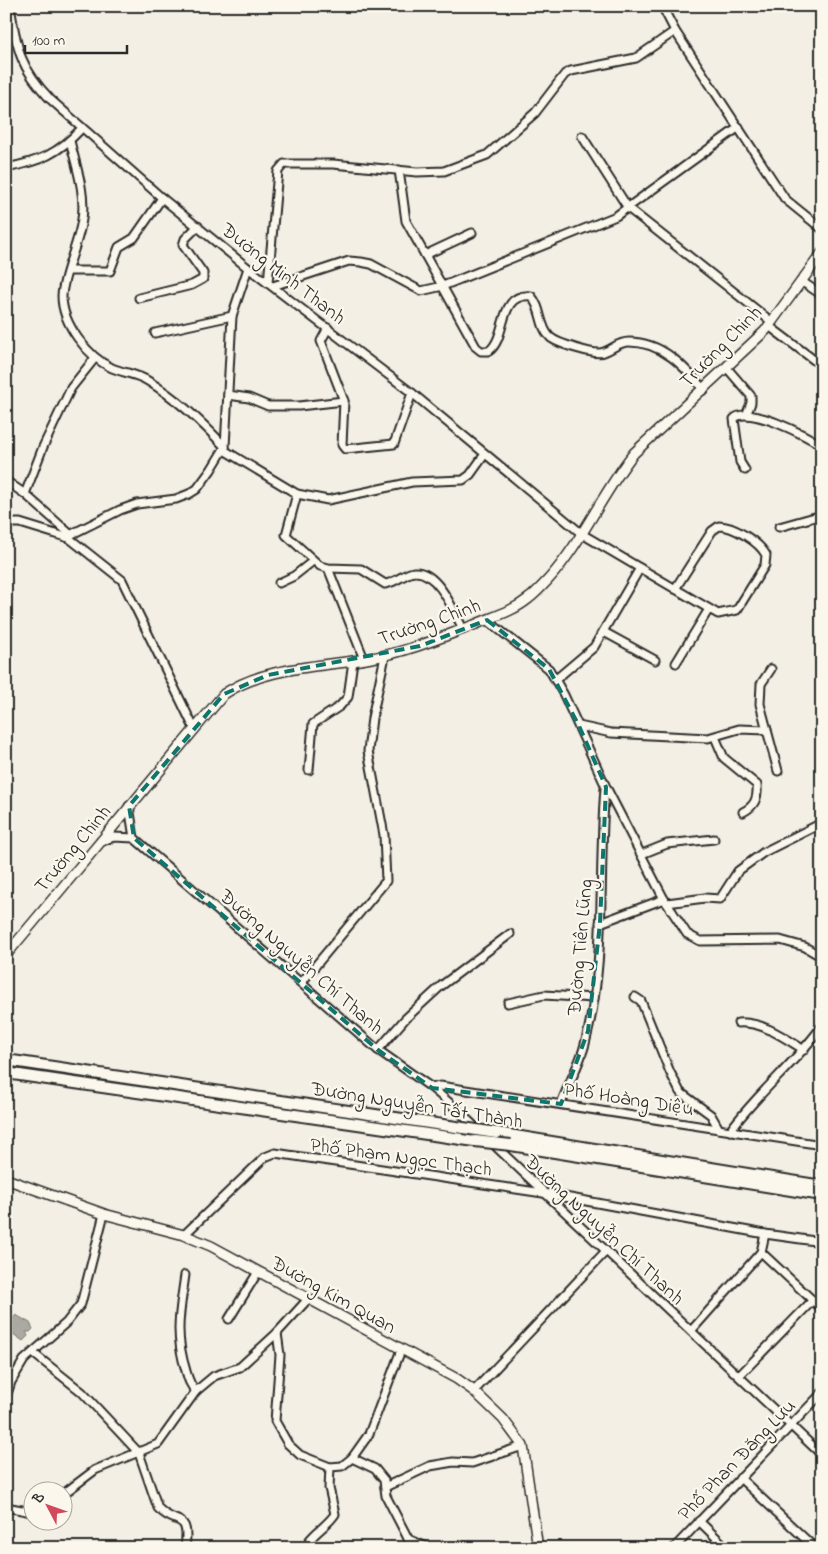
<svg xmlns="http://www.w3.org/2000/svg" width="828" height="1554" viewBox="0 0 828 1554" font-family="'Indie Flower',sans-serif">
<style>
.water{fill:#aca9a2;stroke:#787772}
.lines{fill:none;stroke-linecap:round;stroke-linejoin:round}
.minor-casing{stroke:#2b2b2b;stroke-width:11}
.major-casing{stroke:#2b2b2b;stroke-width:12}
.highway-casing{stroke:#2b2b2b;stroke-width:14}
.minor{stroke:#fbf7ec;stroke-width:7}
.major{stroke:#fbf7ec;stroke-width:9}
.highway{stroke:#fbf7ec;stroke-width:10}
.highway-bridge-casing{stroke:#2b2b2b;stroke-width:14;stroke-linecap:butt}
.highway-bridge{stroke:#fbf7ec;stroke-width:10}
.marked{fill:none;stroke:#0f766e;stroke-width:4;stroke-dasharray:10 6;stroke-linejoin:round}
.labels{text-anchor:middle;stroke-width:4.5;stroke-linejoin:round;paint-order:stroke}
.street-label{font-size:20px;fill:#2b2b2b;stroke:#fbf7ec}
</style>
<rect width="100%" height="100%" fill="#f3efe4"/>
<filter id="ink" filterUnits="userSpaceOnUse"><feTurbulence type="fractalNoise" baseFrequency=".02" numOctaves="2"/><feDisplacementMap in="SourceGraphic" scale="10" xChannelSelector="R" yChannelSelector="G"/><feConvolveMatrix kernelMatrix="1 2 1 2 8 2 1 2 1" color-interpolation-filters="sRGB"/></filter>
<g filter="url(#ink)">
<!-- water -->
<path class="water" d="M16,1315L30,1323L33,1329L30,1332H26L28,1336L23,1341L6,1329V1325Z"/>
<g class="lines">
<!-- minor casing -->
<g class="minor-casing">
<g id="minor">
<path d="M10,6C17,49 19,66 50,99L162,198L248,268L412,393L582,534L718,614L737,610L765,565L766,555C759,542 734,526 719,526L712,531L675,589"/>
<path d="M662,6L675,31L785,199L822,229"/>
<path d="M582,136L628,208L772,322"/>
<path d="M70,141C76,166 86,193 82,219C79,243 63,274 62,296C62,324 88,357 112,368C124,373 137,374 148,381C176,398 203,423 225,447"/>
<path d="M6,168C41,161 58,154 82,128"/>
<path d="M399,170L406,221L425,255"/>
<path d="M472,233L425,255L476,347L481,351H489C508,337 497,293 531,296C542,307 539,327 550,337C556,343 596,356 604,352C613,349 618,342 629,342C662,342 684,366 704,390"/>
<path d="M69,271H110L119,247L134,238L162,198"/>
<path d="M801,281L822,295"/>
<path d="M268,283L278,171L284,164H333L417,172L444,171L487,155L535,113L565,74L571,71L636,58L675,31"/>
<path d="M273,286L349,261L361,262L371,264L421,291L443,286L616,216L739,127"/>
<path d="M139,298L192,285L203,279V273L183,245L185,239L198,226"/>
<path d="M769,326L822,366"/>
<path d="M328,328L321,341L344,401L342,445L345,449L394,444L412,393"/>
<path d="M155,333L232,316"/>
<path d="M727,368L751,396V403L747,413"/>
<path d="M228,395L249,398L268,406H299L344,401"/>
<path d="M224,450L297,494L328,500L412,482L463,480L470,475L485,454"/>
<path d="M745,470L740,462L734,419C746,404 808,436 822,446"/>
<path d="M6,481L25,494"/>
<path d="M297,494L286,535L320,566L328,568L361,569L385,584C396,583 404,573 414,572C438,570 454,612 463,629"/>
<path d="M6,523H20L69,538L122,580L194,728"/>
<path d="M779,527L822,515"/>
<path d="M70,534L25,494L43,447L71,388L95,358"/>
<path d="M66,537L120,510L137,504L176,499L189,494L197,489L211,470L225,447L232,316L248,268"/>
<path d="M328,568L364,659"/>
<path d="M279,583L294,576L313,561"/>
<path d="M487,620L549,669L564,695L606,787L664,899L687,934L700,941L780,940L805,947L822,957"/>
<path d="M604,632L655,660"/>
<path d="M676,663L709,609"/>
<path d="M771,669L761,684L760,704L778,771"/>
<path d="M555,680L594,647L640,568"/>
<path d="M579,726L611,733L708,738L739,729L767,730"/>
<path d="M715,737L724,758L757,785C758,798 755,806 743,812"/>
<path d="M309,770L313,724L340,706L348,697L353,661"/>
<path d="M129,806L134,838L378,1050L432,1088L453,1106L822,1455"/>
<path d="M100,842L114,837L134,838"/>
<path d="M642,854L667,844L714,839"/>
<path d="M667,903L705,898L720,899L738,871L764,852L822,823"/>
<path d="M600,923L664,899"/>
<path d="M302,982L386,881L384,835L368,751L372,718L385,656"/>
<path d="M635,997L641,1001L670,1072L680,1092L711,1115L719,1129"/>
<path d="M508,1003L544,995L594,998"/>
<path d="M738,1023C762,1021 785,1038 804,1050"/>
<path d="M378,1050L405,1019L441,986L510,934"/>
<path d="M432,1088L440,1086L822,1145"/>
<path d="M561,1104C568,1084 580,1064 585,1044C607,961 598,873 605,788"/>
<path d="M730,1131C757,1093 795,1064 822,1026"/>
<path d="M184,1235L265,1157L275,1153L543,1193L765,1234L822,1242"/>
<path d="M761,1252L822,1309"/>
<path d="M185,1275C180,1312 174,1333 186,1371C188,1378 190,1386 196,1391"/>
<path d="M229,1319L258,1272"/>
<path d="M691,1331L761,1252L765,1234"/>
<path d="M277,1333L280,1355L275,1421L288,1444L300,1455L330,1467L342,1466L352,1458L369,1434L401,1350"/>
<path d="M33,1353L82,1392L139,1453L158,1508C176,1527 190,1511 185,1548"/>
<path d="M739,1376L813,1300"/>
<path d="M474,1391L606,1251"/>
<path d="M6,1397L11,1382L24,1360L67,1322L81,1304L104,1214"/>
<path d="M352,1458L375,1469L384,1480L386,1496L413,1548"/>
<path d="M740,1478L815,1548"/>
<path d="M385,1487L430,1466L453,1462L472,1463L523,1446"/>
<path d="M62,1495L95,1470L158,1444L196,1391L214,1376L240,1367L277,1333L308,1299"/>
<path d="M6,1507L32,1512"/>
<path d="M699,1521L727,1548"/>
<path d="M408,1539L429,1548"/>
<path d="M309,1548V1541C316,1531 328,1525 335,1514L329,1488L330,1467"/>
<path d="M674,1548L822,1393"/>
</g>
</g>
<!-- major casing -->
<g class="major-casing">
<g id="major">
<path d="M6,955L224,694C264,667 319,667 366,659C404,653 438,639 474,625C492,617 512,612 528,599C535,594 541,587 547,581C582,543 602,493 634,453L765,331L822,253"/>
<path d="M6,1179L104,1214L184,1235L211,1246L457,1379L474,1391L503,1419L523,1446L538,1548"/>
</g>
</g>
<!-- highway casing -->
<g class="highway-casing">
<g id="highway">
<path d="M6,1060L463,1128"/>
<path d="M6,1073L475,1141"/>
<path d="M497,1133L822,1186"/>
<path d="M511,1145L822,1195"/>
</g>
</g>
<!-- minor -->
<use href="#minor" class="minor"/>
<!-- major -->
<use href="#major" class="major"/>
<!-- highway -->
<use href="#highway" class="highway"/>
<!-- highway-bridge casing -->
<g class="highway-bridge-casing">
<g id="highway-bridge">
<path d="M463,1128L497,1133"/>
<path d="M475,1141L511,1145"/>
</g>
</g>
<!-- highway-bridge -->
<use href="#highway-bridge" class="highway-bridge"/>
</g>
</g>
<!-- marked area -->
<path class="marked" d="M487,620L549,669L579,726L606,787L600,923L588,1031L561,1104L432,1088L378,1050L134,838L129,806L224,694L268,675L420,646Z"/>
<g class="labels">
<!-- street labels -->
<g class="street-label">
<text transform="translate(284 273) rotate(38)" y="7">Đường Minh Thanh</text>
<text transform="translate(720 346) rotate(-45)" y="7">Trường Chinh</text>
<text transform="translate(429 621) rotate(-19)" y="7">Trường Chinh</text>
<text transform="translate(72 848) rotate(-50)" y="7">Trường Chinh</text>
<text transform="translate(579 947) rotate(-85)" y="7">Đường Tiên Lũng</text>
<text transform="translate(302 961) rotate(41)" y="7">Đường Nguyễn Chí Thanh</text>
<text transform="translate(629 1098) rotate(9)" y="7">Phố Hoàng Diệu</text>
<text transform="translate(417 1104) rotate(9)" y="7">Đường Nguyễn Tất Thành</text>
<text transform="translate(401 1156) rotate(8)" y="7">Phố Phạm Ngọc Thạch</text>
<text transform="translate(605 1229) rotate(43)" y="7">Đường Nguyễn Chí Thanh</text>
<text transform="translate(334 1294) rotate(29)" y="7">Đường Kim Quan</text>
<text transform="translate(736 1459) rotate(-46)" y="7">Phố Phan Đăng Lưu</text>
</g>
</g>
<!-- margin -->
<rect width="828" height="1554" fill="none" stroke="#fbf7ec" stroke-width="25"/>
<rect x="12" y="12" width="803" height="1529" fill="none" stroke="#2b2b2b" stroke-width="2" filter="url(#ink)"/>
<!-- north arrow -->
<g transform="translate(48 1506) rotate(311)"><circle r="24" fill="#fbf7ec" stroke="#a8a59f"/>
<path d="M0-4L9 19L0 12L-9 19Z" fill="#d1495b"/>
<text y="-8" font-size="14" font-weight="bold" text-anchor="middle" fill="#2b2b2b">B</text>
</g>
<!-- scale -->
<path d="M25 45v8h102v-8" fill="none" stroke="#2b2b2b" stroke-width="2.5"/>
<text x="32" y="45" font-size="15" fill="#2b2b2b" stroke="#fbf7ec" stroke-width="4" paint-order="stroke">100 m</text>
</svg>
